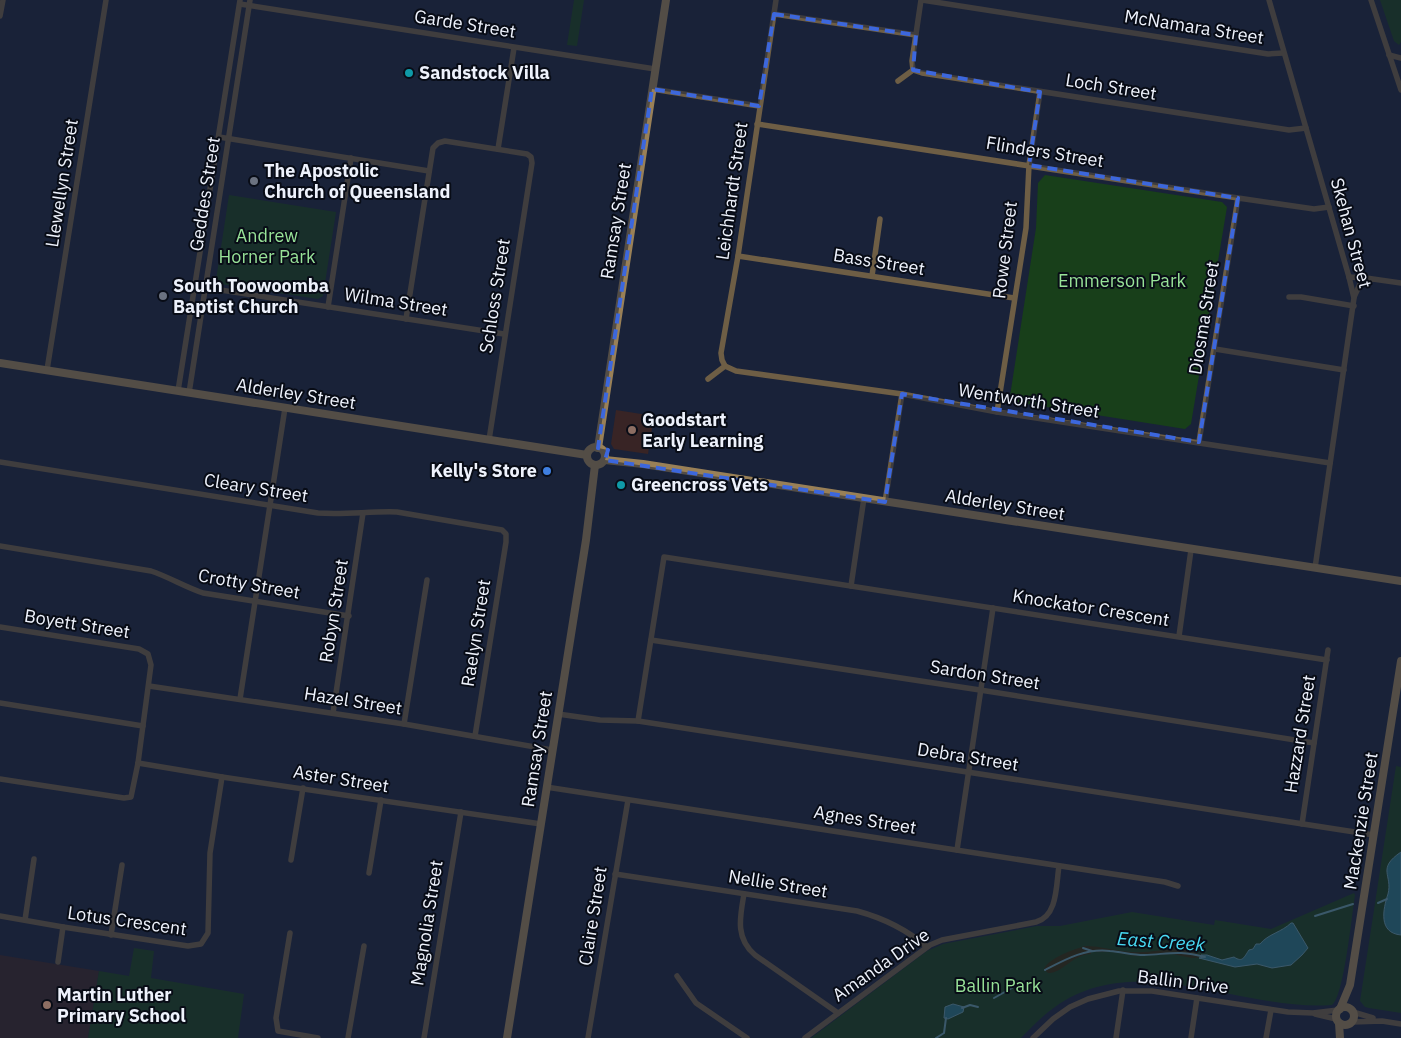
<svg xmlns="http://www.w3.org/2000/svg" width="1401" height="1038" viewBox="0 0 1401 1038" font-family="'IBM Plex Sans',sans-serif">
<style>
.education{fill:#382425}
.green{fill:#183f1a}
.sand{fill:#322a08}
.water{fill:#277381;stroke:#6399a6}
.lines{fill:none;stroke-linecap:round;stroke-linejoin:round}
.stream{stroke:#6399a6;stroke-width:2}
.street{stroke:#6e5e45;stroke-width:5.5}
.secondary{stroke:#998057;stroke-width:8}
.marked{fill:none;stroke:#3c67dd;stroke-width:4;stroke-dasharray:10 6;stroke-linejoin:round}
.culture-dot{fill:#0f9aa8;stroke:#080c16;stroke-width:2}
.worship-dot{fill:#6b7280;stroke:#080c16;stroke-width:2}
.education-dot{fill:#8d6e63;stroke:#080c16;stroke-width:2}
.shop-dot{fill:#3f7fe0;stroke:#080c16;stroke-width:2}
.labels{text-anchor:middle;stroke-width:4;stroke-linejoin:round;paint-order:stroke}
.street-label{font-size:18px;fill:#eef2fc;stroke:#080c16}
.poi-label{font-size:18px;font-weight:bold;fill:#eef2fc;stroke:#080c16;text-anchor:start}
.park-label{font-size:18px;fill:#98e298;stroke:#080c16}
.water-label{font-size:19px;font-style:italic;fill:#48daf4;stroke:#080c16}
</style>
<rect width="100%" height="100%" fill="#192239"/>
<!-- education -->
<g class="education">
<path d="M616,410L654,416L648,454L614,449L611,444Z"/>
<path d="M0,955L99,971L88,1038H0Z"/>
</g>
<!-- green -->
<g class="green">
<path d="M574,0H584L577,46L567,45Z"/>
<path d="M1380,0H1401V42L1399,45L1394,41Z"/>
<path d="M1045,175L1222,202L1227,207L1191,424L1185,429L1015,402L1010,396L1036,228L1038,183Z"/>
<path d="M229,195L336,212L323,296L318,299L220,284L216,280Z"/>
<path d="M1396,766L1401,767V1013L1369,1008L1365,1007L1360,1001Z"/>
<path d="M1354,893L1355,895C1352,913 1344,997 1332,1005C1241,1012 1137,948 1055,1007C1042,1016 1032,1027 1021,1038H811L927,951L943,944L1037,926H1060L1132,912L1214,925L1215,920L1271,929Z"/>
<path d="M134,948L154,951L151,978L244,994L238,1038H88L99,971L129,976Z"/>
</g>
<!-- sand -->
<path class="sand" d="M1085,946C1101,946 1116,951 1132,952C1160,954 1178,942 1205,957L1192,958L1172,954L1136,956L1112,952H1091V954C1071,955 1062,974 1048,973L1044,969C1050,957 1073,950 1085,946Z"/>
<!-- water -->
<g class="water">
<path d="M1401,852V935C1378,933 1383,909 1388,894C1393,875 1376,869 1401,852Z"/>
<path d="M1291,923H1293L1308,948L1302,955L1291,965L1272,968L1257,964L1235,967L1199,958L1204,957L1201,955H1207L1222,960L1234,957C1243,963 1244,957 1249,950L1253,949L1256,944H1260C1268,934 1282,932 1291,923Z"/>
<path d="M953,1004L964,1007L963,1012L948,1019L944,1018L945,1007Z"/>
</g>
<g class="lines">
<!-- stream -->
<g class="stream">
<path d="M1378,903L1387,899"/>
<path d="M1315,916L1353,904"/>
<path d="M1083,948L1092,951"/>
<path d="M1045,970C1066,959 1086,948 1110,951C1122,952 1133,955 1144,955C1169,954 1179,950 1205,957"/>
<path d="M994,998L1012,988"/>
<path d="M962,1008L970,1005L978,1007"/>
<path d="M936,1038L944,1033L946,1018"/>
</g>
<!-- street -->
<g class="street">
<path d="M922,0L1268,54L1283,53"/>
<path d="M1269,0L1349,277L1354,298L1315,568"/>
<path d="M1371,0L1401,90"/>
<path d="M240,4L655,69"/>
<path d="M774,14L916,35"/>
<path d="M0,16L3,0"/>
<path d="M1389,55L1401,58"/>
<path d="M913,70L922,73L1289,130L1306,128"/>
<path d="M913,70L912,61L921,0"/>
<path d="M898,81L913,70"/>
<path d="M652,89L759,106"/>
<path d="M757,124L1238,198L1314,209L1329,207"/>
<path d="M219,137L429,171"/>
<path d="M498,149L514,48"/>
<path d="M738,256L1014,298"/>
<path d="M872,276L880,219"/>
<path d="M1349,277L1366,278L1401,283"/>
<path d="M195,286L504,334"/>
<path d="M1289,297H1301L1354,306"/>
<path d="M1354,297L1360,284L1371,280"/>
<path d="M328,307L351,158"/>
<path d="M406,319L433,148L438,143L445,141L527,154L531,157L532,163L489,440"/>
<path d="M1215,349L1344,370"/>
<path d="M725,366L736,371L902,394L997,412L1330,463"/>
<path d="M47,370L106,0"/>
<path d="M708,379L725,366L722,360L721,353L738,256L776,0"/>
<path d="M178,391L240,0"/>
<path d="M189,393L250,0"/>
<path d="M997,412L1026,228L1029,165L1040,92"/>
<path d="M1199,442L1238,198"/>
<path d="M0,462L318,513C345,515 371,511 397,512L502,530L506,534V542L475,736"/>
<path d="M885,502L902,394"/>
<path d="M0,546L151,571C169,577 185,587 203,593L349,616"/>
<path d="M851,586L864,498"/>
<path d="M0,627L139,649L148,654L151,665L138,763L131,797L124,798L0,779"/>
<path d="M1179,636L1191,550"/>
<path d="M651,640L980,690L1314,743"/>
<path d="M149,686L404,724L552,750"/>
<path d="M240,699L285,408"/>
<path d="M0,703L143,726"/>
<path d="M333,713L363,513"/>
<path d="M558,714L600,720L638,721L1374,835"/>
<path d="M638,721L664,557L1327,660"/>
<path d="M404,724L427,580"/>
<path d="M138,763L222,777L541,824"/>
<path d="M546,787L1165,882L1178,886"/>
<path d="M1302,824L1328,650"/>
<path d="M957,850L993,608"/>
<path d="M291,860L303,788"/>
<path d="M369,873L381,800"/>
<path d="M615,874L857,911C883,918 906,929 927,947"/>
<path d="M744,894C740,917 735,938 755,955L838,1013"/>
<path d="M0,916L63,927L188,946L201,944L208,933L210,853L222,777"/>
<path d="M25,920L34,859"/>
<path d="M290,933L276,1018L278,1031L318,1038"/>
<path d="M111,935L122,865"/>
<path d="M58,962L63,927"/>
<path d="M677,976L696,1003L747,1038"/>
<path d="M1353,1012L1373,1018"/>
<path d="M1315,1014L1336,1019"/>
<path d="M1352,1022L1382,1021L1401,1024"/>
<path d="M348,1038L364,946"/>
<path d="M424,1038L461,812"/>
<path d="M588,1038L628,800"/>
<path d="M805,1038L930,945L942,940L1036,922C1058,916 1056,885 1059,866"/>
<path d="M1033,1038L1053,1019L1070,1007L1088,999L1119,991H1152L1288,1012L1313,1013L1338,1010"/>
<path d="M1116,1038L1123,990"/>
<path d="M1191,1038L1197,998"/>
<path d="M1266,1038L1271,1010"/>
</g>
<!-- secondary -->
<g class="secondary">
<path d="M0,363L587,455"/>
<circle cx="596" cy="456" r="9"/>
<path d="M598,448L666,0"/>
<path d="M605,460L643,464L1401,581"/>
<circle cx="1345" cy="1016" r="9"/>
<path d="M1340,1009L1350,985L1401,661"/>
<path d="M1339,1023L1340,1038"/>
<path d="M507,1038L586,540L595,465"/>
</g>
</g>
<!-- marked area -->
<path d="M0 0H1401V1038H0ZM774,14L916,35L913,70L1040,92L1029,165L1238,198L1199,442L902,394L885,502L605,460L608,450L598,448L652,89L759,106Z" fill="#192239" fill-opacity=".55" fill-rule="evenodd"/>
<path class="marked" d="M774,14L916,35L913,70L1040,92L1029,165L1238,198L1199,442L902,394L885,502L605,460L608,450L598,448L652,89L759,106Z"/>
<!-- markers -->
<g class="culture-dot">
<circle cx="409" cy="73" r="5"/>
<circle cx="621" cy="485" r="5"/>
</g>
<g class="worship-dot">
<circle cx="254" cy="181" r="5"/>
<circle cx="163" cy="296" r="5"/>
</g>
<g class="education-dot">
<circle cx="632" cy="430" r="5"/>
<circle cx="47" cy="1005" r="5"/>
</g>
<circle class="shop-dot" cx="547" cy="471" r="5"/>
<g class="labels">
<!-- street labels -->
<g class="street-label">
<text transform="translate(465 24) rotate(9)" y="6">Garde Street</text>
<text transform="translate(1194 27) rotate(9)" y="6">McNamara Street</text>
<text transform="translate(1111 87) rotate(9)" y="6">Loch Street</text>
<text transform="translate(1045 152) rotate(9)" y="6">Flinders Street</text>
<text transform="translate(62 183) rotate(-81)" y="6">Llewellyn Street</text>
<text transform="translate(732 191) rotate(-82)" y="6">Leichhardt Street</text>
<text transform="translate(205 194) rotate(-81)" y="6">Geddes Street</text>
<text transform="translate(616 221) rotate(-81)" y="6">Ramsay Street</text>
<text transform="translate(1351 233) rotate(75)" y="6">Skehan Street</text>
<text transform="translate(1005 250) rotate(-83)" y="6">Rowe Street</text>
<text transform="translate(879 262) rotate(9)" y="6">Bass Street</text>
<text transform="translate(495 296) rotate(-81)" y="6">Schloss Street</text>
<text transform="translate(396 302) rotate(9)" y="6">Wilma Street</text>
<text transform="translate(1204 318) rotate(-81)" y="6">Diosma Street</text>
<text transform="translate(296 394) rotate(9)" y="6">Alderley Street</text>
<text transform="translate(1029 401) rotate(9)" y="6">Wentworth Street</text>
<text transform="translate(256 488) rotate(9)" y="6">Cleary Street</text>
<text transform="translate(1005 505) rotate(9)" y="6">Alderley Street</text>
<text transform="translate(249 584) rotate(10)" y="6">Crotty Street</text>
<text transform="translate(1091 608) rotate(9)" y="6">Knockator Crescent</text>
<text transform="translate(334 611) rotate(-81)" y="6">Robyn Street</text>
<text transform="translate(77 624) rotate(9)" y="6">Boyett Street</text>
<text transform="translate(476 633) rotate(-81)" y="6">Raelyn Street</text>
<text transform="translate(985 675) rotate(9)" y="6">Sardon Street</text>
<text transform="translate(353 701) rotate(9)" y="6">Hazel Street</text>
<text transform="translate(1300 734) rotate(-81)" y="6">Hazzard Street</text>
<text transform="translate(537 749) rotate(-81)" y="6">Ramsay Street</text>
<text transform="translate(968 757) rotate(9)" y="6">Debra Street</text>
<text transform="translate(341 779) rotate(9)" y="6">Aster Street</text>
<text transform="translate(865 820) rotate(9)" y="6">Agnes Street</text>
<text transform="translate(1361 821) rotate(-81)" y="6">Mackenzie Street</text>
<text transform="translate(778 884) rotate(9)" y="6">Nellie Street</text>
<text transform="translate(593 916) rotate(-81)" y="6">Claire Street</text>
<text transform="translate(127 921) rotate(8)" y="6">Lotus Crescent</text>
<text transform="translate(427 923) rotate(-81)" y="6">Magnolia Street</text>
<text transform="translate(881 965) rotate(-35)" y="6">Amanda Drive</text>
<text transform="translate(1183 982) rotate(7)" y="6">Ballin Drive</text>
</g>
<!-- poi labels -->
<g class="poi-label">
<text x="419" y="79">Sandstock Villa</text>
<text x="264" y="177">The Apostolic<tspan x="264" dy="21">Church of Queensland</tspan></text>
<text x="173" y="292">South Toowoomba<tspan x="173" dy="21">Baptist Church</tspan></text>
<text x="642" y="426">Goodstart<tspan x="642" dy="21">Early Learning</tspan></text>
<text x="537" y="477" text-anchor="end">Kelly's Store</text>
<text x="631" y="491">Greencross Vets</text>
<text x="57" y="1001">Martin Luther<tspan x="57" dy="21">Primary School</tspan></text>
</g>
<!-- park labels -->
<g class="park-label">
<text x="267" y="242">Andrew<tspan x="267" dy="21">Horner Park</tspan></text>
<text x="1122" y="287">Emmerson Park</text>
<text x="998" y="992">Ballin Park</text>
</g>
<!-- water labels -->
<g class="water-label">
<text transform="translate(1161 941) rotate(4)" y="7">East Creek</text>
</g>
</g>
</svg>
